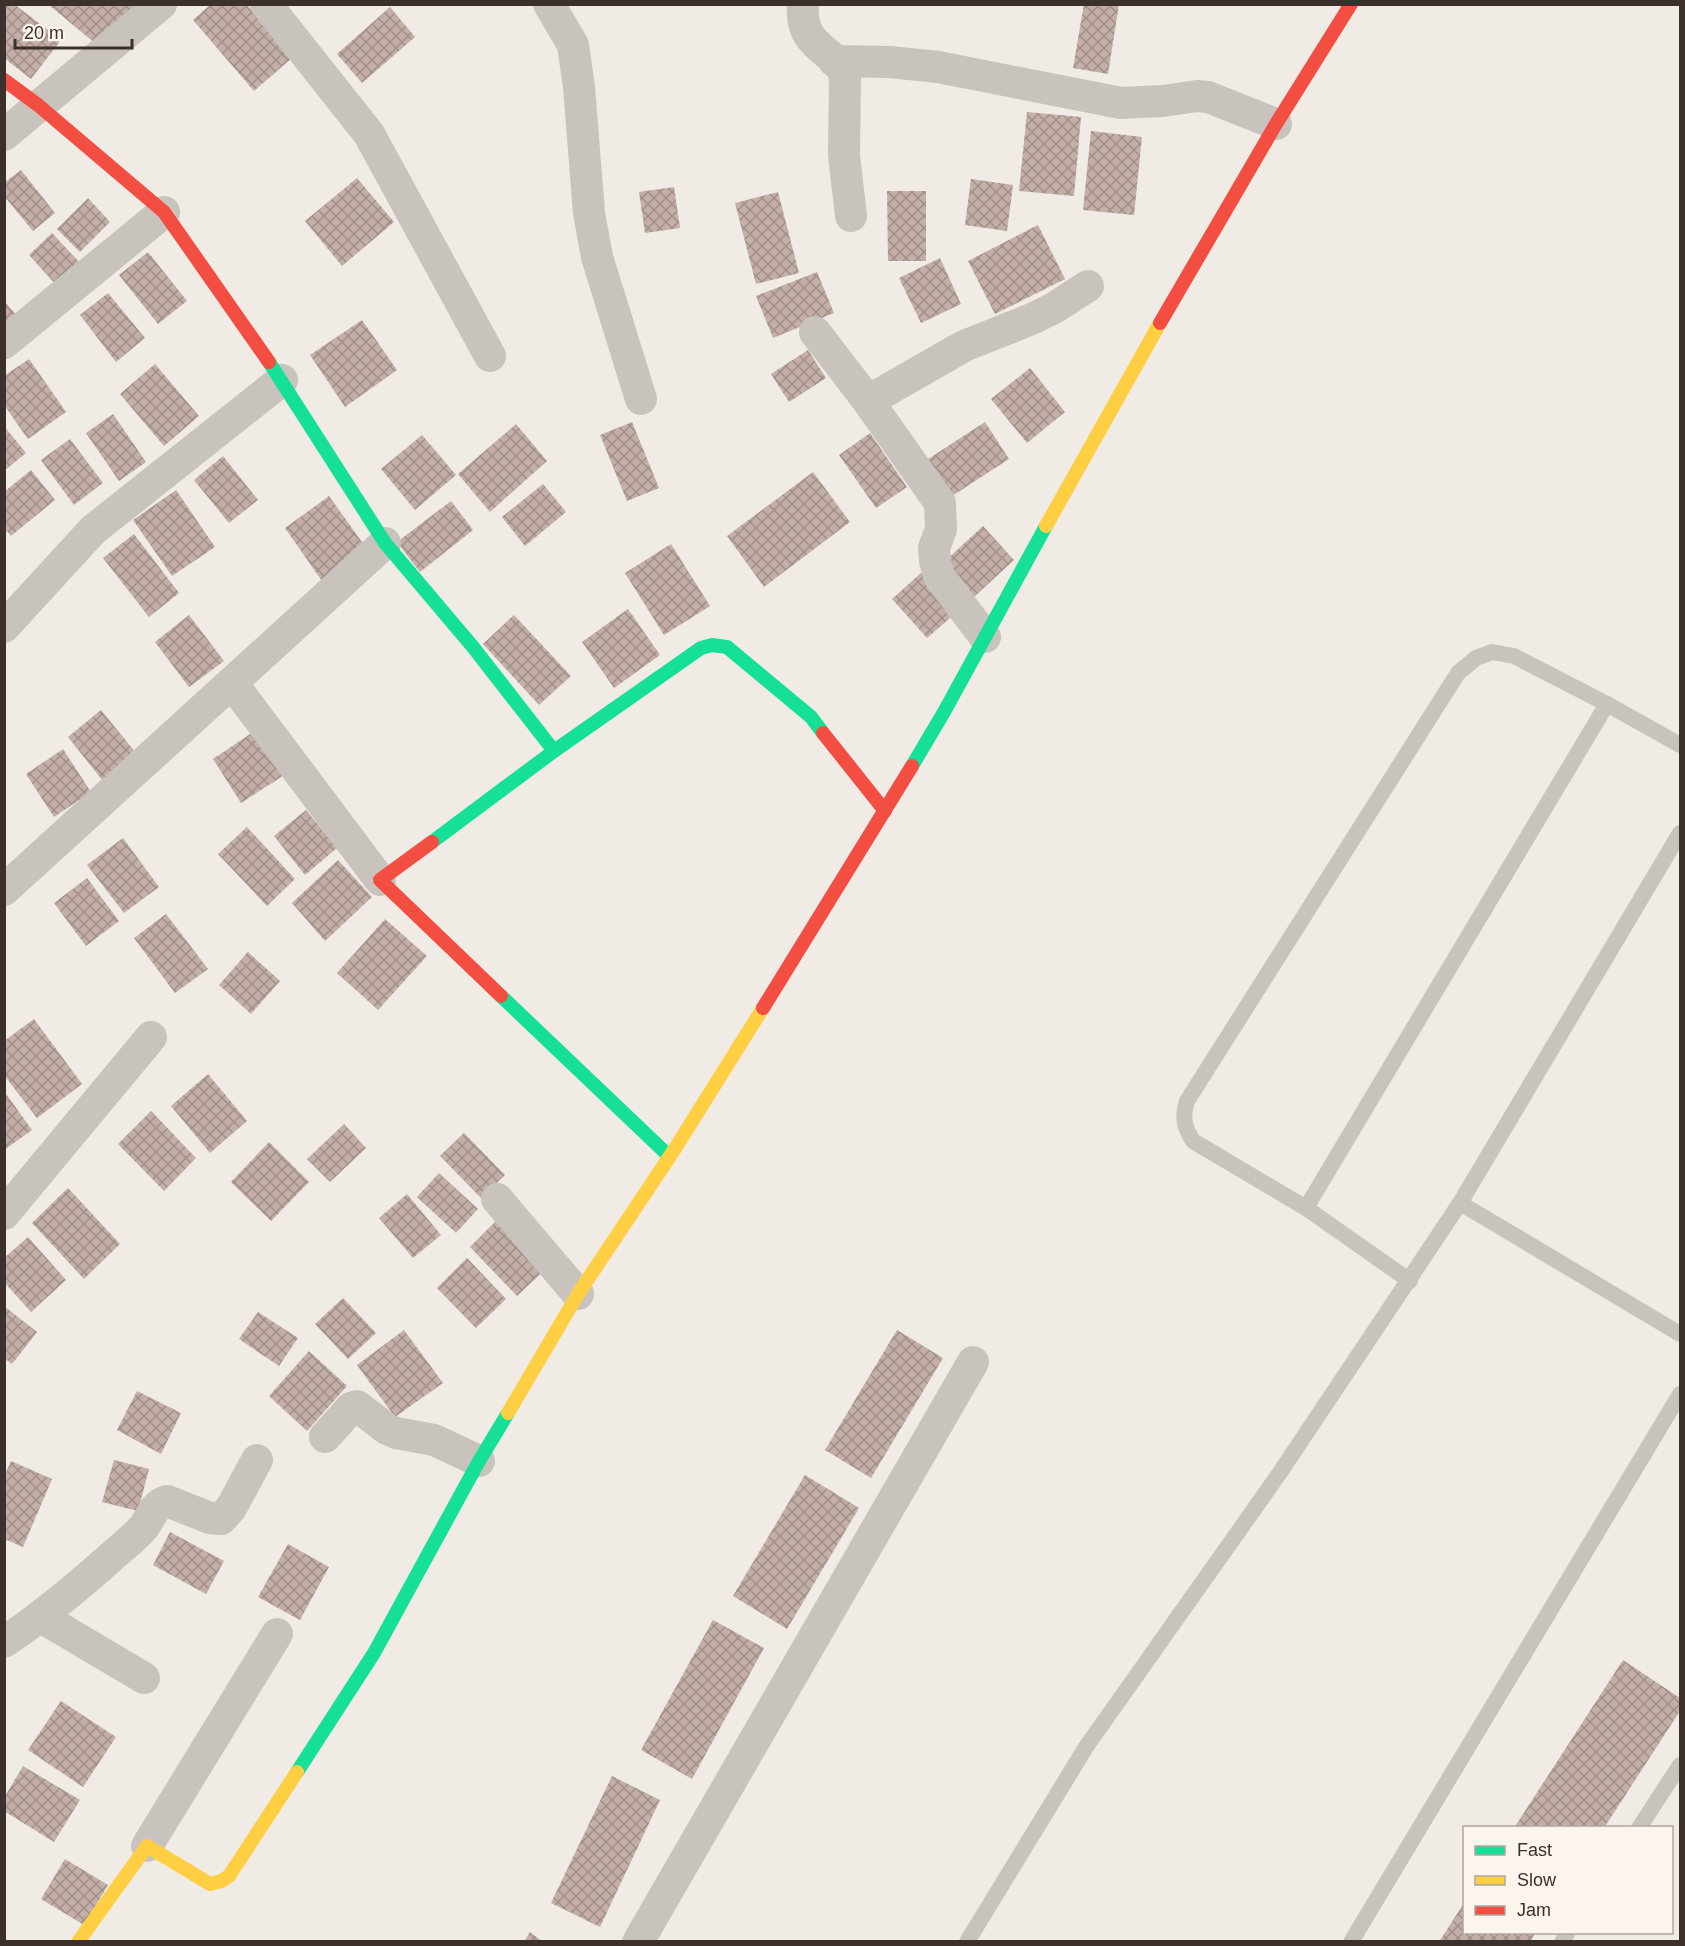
<svg xmlns="http://www.w3.org/2000/svg" width="1685" height="1946" viewBox="0 0 1685 1946" font-family="Helvetica,sans-serif">
<style>
.building{fill:url(#building-cross-hatch)}
.lines{fill:none;stroke-linecap:round;stroke-linejoin:round}
.lane{stroke:#c9c3be;stroke-width:16}
.street{stroke:#c9c3be;stroke-width:32}
.fast{stroke:#16e098;stroke-width:14}
.slow{stroke:#ffcf43;stroke-width:14}
.jam{stroke:#f24e42;stroke-width:14}
</style>
<defs>
<pattern id="building-cross-hatch" width="8" height="8" patternUnits="userSpaceOnUse" patternTransform="scale(1.5)"><rect width="8" height="8" fill="#c3afa7"/><path d="M0 0l8 8M0 8l8-8" fill="none" stroke="#a08f88"/></pattern>
</defs>
<rect width="100%" height="100%" fill="#f0ebe5"/>
<!-- building -->
<g class="building">
<path d="M5,4H14L61,40L31,79L4,58Z"/>
<path d="M211,4H246L293,57L254,91L193,20Z"/>
<path d="M1084,4H1119L1108,74L1073,68Z"/>
<path d="M49,5H138L102,49Z"/>
<path d="M390,7L415,37L362,83L337,54Z"/>
<path d="M1027,112L1081,117L1074,196L1019,191Z"/>
<path d="M1091,131L1142,137L1134,215L1083,210Z"/>
<path d="M21,170L55,213L33,231L4,196V183Z"/>
<path d="M357,178L394,222L342,266L305,221Z"/>
<path d="M971,179L1013,185L1007,231L965,225Z"/>
<path d="M674,187L680,228L645,233L639,192Z"/>
<path d="M887,191H926V261H888Z"/>
<path d="M778,192L799,273L756,284L735,203Z"/>
<path d="M88,198L110,222L80,252L57,229Z"/>
<path d="M1038,225L1065,279L995,314L968,261Z"/>
<path d="M52,233L83,266L59,288L29,255Z"/>
<path d="M148,252L187,301L158,324L119,275Z"/>
<path d="M940,258L961,304L921,323L899,278Z"/>
<path d="M817,272L834,313L773,338L756,296Z"/>
<path d="M108,293L145,338L116,362L80,315Z"/>
<path d="M4,301L20,319L4,333Z"/>
<path d="M362,320L397,370L345,407L310,355Z"/>
<path d="M808,350L826,378L789,402L771,374Z"/>
<path d="M29,359L66,412L28,439L4,405V376Z"/>
<path d="M155,364L199,416L164,446L120,394Z"/>
<path d="M1030,368L1065,412L1027,443L991,399Z"/>
<path d="M113,414L146,462L119,481L86,433Z"/>
<path d="M632,422L659,488L627,501L600,435Z"/>
<path d="M985,422L1009,459L949,498L925,461Z"/>
<path d="M516,424L547,461L490,512L458,474Z"/>
<path d="M4,426L26,453L4,471Z"/>
<path d="M870,433L907,487L876,508L839,455Z"/>
<path d="M422,435L456,475L415,510L381,469Z"/>
<path d="M70,439L103,483L74,505L41,460Z"/>
<path d="M223,456L258,500L229,523L194,480Z"/>
<path d="M31,470L55,500L11,536L4,528V492Z"/>
<path d="M813,472L850,522L764,587L727,536Z"/>
<path d="M543,484L566,512L525,546L502,517Z"/>
<path d="M176,490L215,547L172,576L133,520Z"/>
<path d="M329,496L367,549L322,581L285,528Z"/>
<path d="M451,501L473,530L420,572L397,542Z"/>
<path d="M983,526L1014,560L974,597L943,563Z"/>
<path d="M134,534L179,593L149,617L103,558Z"/>
<path d="M671,544L710,606L664,635L625,573Z"/>
<path d="M921,573L956,613L927,638L892,599Z"/>
<path d="M628,609L660,655L614,688L582,642Z"/>
<path d="M189,615L224,661L189,687L155,642Z"/>
<path d="M514,615L571,676L539,705L483,644Z"/>
<path d="M101,710L136,753L103,781L68,737Z"/>
<path d="M256,730L286,774L241,803L213,759Z"/>
<path d="M63,749L91,792L54,817L26,774Z"/>
<path d="M306,810L337,848L305,875L274,836Z"/>
<path d="M247,827L295,879L267,906L218,854Z"/>
<path d="M123,838L159,887L124,913L87,865Z"/>
<path d="M338,860L372,897L325,941L292,903Z"/>
<path d="M87,878L119,921L86,946L54,903Z"/>
<path d="M166,914L208,969L175,993L134,938Z"/>
<path d="M385,919L427,956L378,1010L337,973Z"/>
<path d="M248,952L280,981L251,1014L219,985Z"/>
<path d="M34,1019L82,1084L37,1118L4,1075V1041Z"/>
<path d="M208,1074L247,1121L210,1153L171,1106Z"/>
<path d="M4,1091L32,1130L4,1150Z"/>
<path d="M151,1111L196,1158L164,1191L118,1144Z"/>
<path d="M344,1124L366,1148L330,1182L307,1159Z"/>
<path d="M464,1133L505,1175L481,1198L440,1156Z"/>
<path d="M269,1142L309,1182L271,1221L231,1182Z"/>
<path d="M439,1173L478,1209L456,1233L417,1197Z"/>
<path d="M68,1188L120,1244L84,1279L32,1223Z"/>
<path d="M407,1194L441,1235L413,1258L379,1218Z"/>
<path d="M502,1215L550,1265L517,1296L470,1247Z"/>
<path d="M28,1237L66,1280L31,1312L4,1282V1258Z"/>
<path d="M467,1258L506,1299L476,1328L437,1288Z"/>
<path d="M343,1298L376,1333L348,1359L315,1324Z"/>
<path d="M4,1306L37,1332L12,1364L4,1358Z"/>
<path d="M258,1312L298,1338L279,1366L239,1339Z"/>
<path d="M404,1330L443,1383L395,1417L357,1365Z"/>
<path d="M897,1330L943,1358L871,1478L825,1450Z"/>
<path d="M309,1351L347,1386L307,1431L269,1396Z"/>
<path d="M137,1391L181,1413L161,1454L117,1430Z"/>
<path d="M114,1460L149,1469L138,1511L102,1502Z"/>
<path d="M11,1461L52,1479L23,1547L4,1539V1477Z"/>
<path d="M805,1475L859,1508L787,1629L733,1596Z"/>
<path d="M170,1532L224,1561L206,1594L153,1565Z"/>
<path d="M288,1544L329,1567L300,1620L258,1597Z"/>
<path d="M713,1620L764,1648L692,1779L641,1750Z"/>
<path d="M1623,1660L1680,1698V1711L1604,1828H1514Z"/>
<path d="M61,1701L116,1737L83,1787L28,1750Z"/>
<path d="M23,1766L80,1800L54,1842L4,1811V1798Z"/>
<path d="M612,1776L660,1800L600,1927L551,1903Z"/>
<path d="M65,1859L108,1885L84,1925L41,1899Z"/>
<path d="M1464,1903V1932H1536L1530,1942H1439Z"/>
<path d="M530,1932L543,1942H524Z"/>
</g>
<g class="lines">
<!-- lane -->
<g class="lane">
<path d="M1460,1203L1680,1334"/>
<path d="M1306,1208L1607,704"/>
<path d="M1410,1281L1306,1208L1193,1141C1184,1127 1182,1118 1187,1101L1458,673L1476,658L1492,652L1514,656L1607,704L1680,745"/>
<path d="M1639,1828L1680,1765"/>
<path d="M967,1942L1086,1747L1279,1474L1460,1203L1680,833"/>
<path d="M1351,1942L1680,1394"/>
<path d="M1562,1942L1568,1932"/>
</g>
<!-- street -->
<g class="street">
<path d="M266,4L369,134L490,356"/>
<path d="M549,4L573,45L579,87L589,213L597,257L641,399"/>
<path d="M803,4C799,50 836,48 845,76L844,155L851,216"/>
<path d="M834,61L890,62L938,67L1121,103L1163,101L1197,96L1208,97L1276,124"/>
<path d="M4,135L161,4"/>
<path d="M815,332L868,401L940,503L941,529L934,548L935,561L939,576L985,637"/>
<path d="M4,343L164,212"/>
<path d="M868,401L964,346L1034,318L1054,308L1088,286"/>
<path d="M4,627L93,530L282,380"/>
<path d="M232,683L380,880"/>
<path d="M4,890L385,543"/>
<path d="M497,1199L578,1294"/>
<path d="M4,1214L151,1037"/>
<path d="M325,1437L351,1408L357,1406L387,1429L396,1433L434,1440L479,1461"/>
<path d="M41,1617L144,1678"/>
<path d="M4,1642C42,1617 75,1589 109,1559C120,1549 133,1539 143,1528C151,1518 153,1505 167,1501L210,1518L221,1519L231,1508L257,1460"/>
<path d="M147,1846L277,1634"/>
<path d="M638,1942L973,1362"/>
</g>
<!-- fast -->
<g class="fast">
<path d="M269,362L385,543L473,647L554,751"/>
<path d="M912,766L944,712L1046,526"/>
<path d="M432,842L554,751L701,648L712,645L727,647L811,717L823,733"/>
<path d="M501,996L669,1156"/>
<path d="M297,1772L374,1653L479,1461L508,1413"/>
</g>
<!-- slow -->
<g class="slow">
<path d="M1046,526L1160,323"/>
<path d="M508,1413L578,1294L676,1147L763,1008"/>
<path d="M78,1942L147,1846L210,1884L221,1881L229,1876L297,1772"/>
</g>
<!-- jam -->
<g class="jam">
<path d="M4,80L38,105L164,212L269,362"/>
<path d="M1160,323L1276,124L1351,4"/>
<path d="M823,733L885,811"/>
<path d="M432,842L380,880L501,996"/>
<path d="M763,1008L912,766"/>
</g>
</g>
<!-- border -->
<rect width="1685" height="1946" fill="none" stroke="#3b302b" stroke-width="12"/>
<!-- legend -->
<rect x="1463" y="1826" width="210" height="108" fill="#fbf5ee" stroke="#aea6a0" stroke-width="1.5"/>
<rect x="1475" y="1846" width="30" height="9" fill="#16e098" stroke="#aea6a0" stroke-width="1.5"/>
<text x="1517" y="1856" font-size="18" fill="#3b302b">Fast</text>
<rect x="1475" y="1876" width="30" height="9" fill="#ffcf43" stroke="#aea6a0" stroke-width="1.5"/>
<text x="1517" y="1886" font-size="18" fill="#3b302b">Slow</text>
<rect x="1475" y="1906" width="30" height="9" fill="#f24e42" stroke="#aea6a0" stroke-width="1.5"/>
<text x="1517" y="1916" font-size="18" fill="#3b302b">Jam</text>
<!-- scale -->
<path d="M15 39v9h117v-9" fill="none" stroke="#3b302b" stroke-width="3"/>
<text x="24" y="39" font-size="18" fill="#3b302b" stroke="#fbf5ee" stroke-width="4.5" paint-order="stroke">20 m</text>
</svg>
